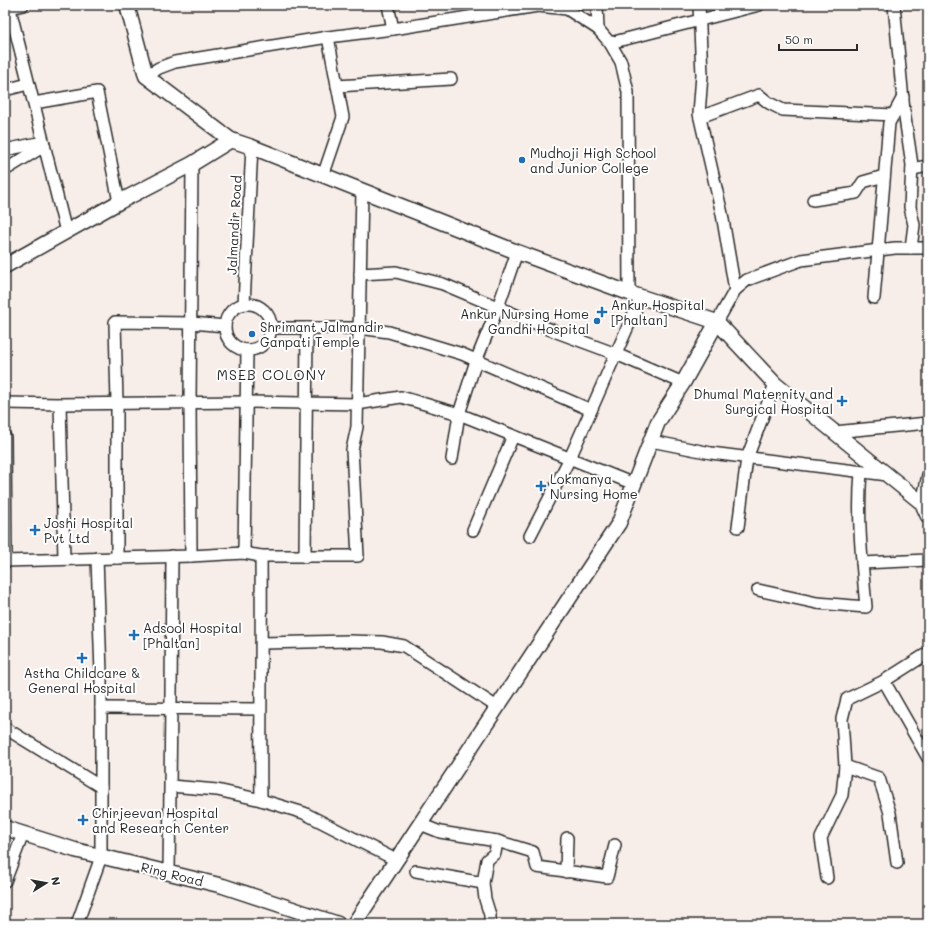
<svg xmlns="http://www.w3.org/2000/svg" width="933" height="929" viewBox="0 0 933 929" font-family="Mali,sans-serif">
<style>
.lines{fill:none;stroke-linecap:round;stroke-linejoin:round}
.minor-casing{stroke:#2b2b2b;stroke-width:14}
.major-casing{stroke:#2b2b2b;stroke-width:17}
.minor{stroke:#fff;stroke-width:11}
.major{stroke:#fff;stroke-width:14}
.poi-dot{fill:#1f6fb2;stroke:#fff;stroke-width:1.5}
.labels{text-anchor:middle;stroke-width:4;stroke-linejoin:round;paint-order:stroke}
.poi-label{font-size:13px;fill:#2b2b2b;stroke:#fff;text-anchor:start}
.street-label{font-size:13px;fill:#2b2b2b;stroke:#fff}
.neighbourhood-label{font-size:14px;letter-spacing:1px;fill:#2b2b2b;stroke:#fff}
</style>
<rect width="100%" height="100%" fill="#f7ede9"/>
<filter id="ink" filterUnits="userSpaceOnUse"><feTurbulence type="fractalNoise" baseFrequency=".025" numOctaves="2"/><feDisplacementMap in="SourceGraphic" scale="8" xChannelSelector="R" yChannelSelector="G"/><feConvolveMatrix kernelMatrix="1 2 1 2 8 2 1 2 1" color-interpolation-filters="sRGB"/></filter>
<g filter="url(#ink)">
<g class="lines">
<!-- minor casing -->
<g class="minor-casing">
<g id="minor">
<path d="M9,5L66,232"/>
<path d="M388,5L393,29"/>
<path d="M597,5L598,29"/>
<path d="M699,5L702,75L699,114L722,214L735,290"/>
<path d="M894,5L904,111L912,165L910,207L914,225L911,248"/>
<path d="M5,9L23,5"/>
<path d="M610,43L759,5"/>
<path d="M146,76L159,68L175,62L328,37L393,29L538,6L567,9L598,29L610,43L621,62L628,92L629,293"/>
<path d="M337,86L451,79"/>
<path d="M5,90L28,84"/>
<path d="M34,103L97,92L119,202"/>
<path d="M700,117L759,95L769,103L783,110L894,115"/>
<path d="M5,150L43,142"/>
<path d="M912,169L928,166"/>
<path d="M5,170L44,146"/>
<path d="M323,176L343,117L328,37"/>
<path d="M813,200L856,193L863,182L884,176"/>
<path d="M360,274L396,272L443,284L554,331L616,354L683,383"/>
<path d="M874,298L889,123L903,97"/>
<circle cx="248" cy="327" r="23"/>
<path d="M244,304L252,147"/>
<path d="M717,322L735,290L747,280L801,260L895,248H928"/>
<path d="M271,328H359L389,332L462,354L591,410"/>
<path d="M5,403L60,404L246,402L357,404L401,397L459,414L634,484"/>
<path d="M60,404L64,558"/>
<path d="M834,432L928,423"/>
<path d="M5,437L6,561"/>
<path d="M651,441L711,453L888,475"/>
<path d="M452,459L459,414L476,361L498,307L517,252"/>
<path d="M922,503L928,475"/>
<path d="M738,527L747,458L775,384"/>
<path d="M473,530L513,436"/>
<path d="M530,536L570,458L641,297"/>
<path d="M244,553L247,350"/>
<path d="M191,556L190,403L192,164"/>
<path d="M305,557L307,328"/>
<path d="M117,558V403L115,322L192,323L225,326"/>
<path d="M5,561L191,556L244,553L261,556H358L352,450L357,427L362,191"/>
<path d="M862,563L928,560"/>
<path d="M758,590L817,603L866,607C862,562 857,517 861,472"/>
<path d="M262,643L349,641L382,642L404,646L497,707"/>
<path d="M928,653L884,681L928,758"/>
<path d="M884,681L847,699L842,719L845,766L879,778L890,813L897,863"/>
<path d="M101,708L260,709"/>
<path d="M5,728L101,787"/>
<path d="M171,786L217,790L261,800L304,813L396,860"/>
<path d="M261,800C260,719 262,637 261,556"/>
<path d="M420,824L440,832L497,841L533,852L537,867L607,877L615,845"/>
<path d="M416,871L483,883"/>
<path d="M566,872L567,838"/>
<path d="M169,873C171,767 171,662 172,556"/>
<path d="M827,878L821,838L842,795L845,766"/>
<path d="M5,881L23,834"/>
<path d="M77,924L101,857V673L97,558"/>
<path d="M490,924V915L485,899L483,883L487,860L495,853L497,841"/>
</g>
</g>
<!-- major casing -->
<g class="major-casing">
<g id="major">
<path d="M127,5L146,76L231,140L252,147L517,252L629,293L717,322L775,384L922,503L928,516"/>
<path d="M5,266L119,202L192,164L231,140"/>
<path d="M5,828L75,850L223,886L338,924"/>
<path d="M354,924L619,523L658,422L683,383L717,322"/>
</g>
</g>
<!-- minor -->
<use href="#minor" class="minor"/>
<!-- major -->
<use href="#major" class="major"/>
</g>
</g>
<!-- markers -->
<g class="poi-dot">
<circle cx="522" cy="160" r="4"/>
<path d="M600 306h4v4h4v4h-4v4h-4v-4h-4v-4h4z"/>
<circle cx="597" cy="321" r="4"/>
<circle cx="252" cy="334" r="4"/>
<path d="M840 395h4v4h4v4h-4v4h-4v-4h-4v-4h4z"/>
<path d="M539 480h4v4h4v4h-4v4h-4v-4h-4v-4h4z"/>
<path d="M33 524h4v4h4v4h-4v4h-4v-4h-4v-4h4z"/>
<path d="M132 629h4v4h4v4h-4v4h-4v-4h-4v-4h4z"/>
<path d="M80 652h4v4h4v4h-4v4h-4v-4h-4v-4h4z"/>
<path d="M81 814h4v4h4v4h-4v4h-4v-4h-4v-4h4z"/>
</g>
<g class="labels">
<!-- poi labels -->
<g class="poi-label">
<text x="530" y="158">Mudhoji High School<tspan x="530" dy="15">and Junior College</tspan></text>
<text x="611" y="310">Ankur Hospital<tspan x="611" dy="15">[Phaltan]</tspan></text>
<text x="589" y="319" text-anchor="end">Ankur Nursing Home<tspan x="589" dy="15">Gandhi Hospital</tspan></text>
<text x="260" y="332">Shrimant Jalmandir<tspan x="260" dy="15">Ganpati Temple</tspan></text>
<text x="833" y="399" text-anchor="end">Dhumal Maternity and<tspan x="833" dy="15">Surgical Hospital</tspan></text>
<text x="550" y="484">Lokmanya<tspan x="550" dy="15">Nursing Home</tspan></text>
<text x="44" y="528">Joshi Hospital<tspan x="44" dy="15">Pvt Ltd</tspan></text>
<text x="143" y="633">Adsool Hospital<tspan x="143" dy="15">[Phaltan]</tspan></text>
<text x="82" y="678" text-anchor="middle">Astha Childcare &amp;<tspan x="82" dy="15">General Hospital</tspan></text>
<text x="92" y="818">Chirjeevan Hospital<tspan x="92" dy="15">and Research Center</tspan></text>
</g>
<!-- street labels -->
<g class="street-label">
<text transform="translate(234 225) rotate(-87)" y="5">Jalmandir Road</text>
<text transform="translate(172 874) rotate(14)" y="5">Ring Road</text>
</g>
<!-- neighbourhood labels -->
<g class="neighbourhood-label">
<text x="272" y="380">MSEB COLONY</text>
</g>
</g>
<!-- margin -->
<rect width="933" height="929" fill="none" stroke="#fff" stroke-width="20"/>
<rect x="10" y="10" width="913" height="909" fill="none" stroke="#2b2b2b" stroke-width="1.5" filter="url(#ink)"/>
<!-- north arrow -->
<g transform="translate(46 883) rotate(79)" stroke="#ffffff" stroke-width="3" paint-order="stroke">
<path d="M0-3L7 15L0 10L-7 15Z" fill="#2b2b2b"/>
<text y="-6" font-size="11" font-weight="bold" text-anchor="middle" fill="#2b2b2b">N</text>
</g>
<!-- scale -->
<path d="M779 44v6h78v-6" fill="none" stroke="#2b2b2b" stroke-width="2"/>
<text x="785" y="44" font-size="12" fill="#2b2b2b" stroke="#ffffff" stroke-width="3" paint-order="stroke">50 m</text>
</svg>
